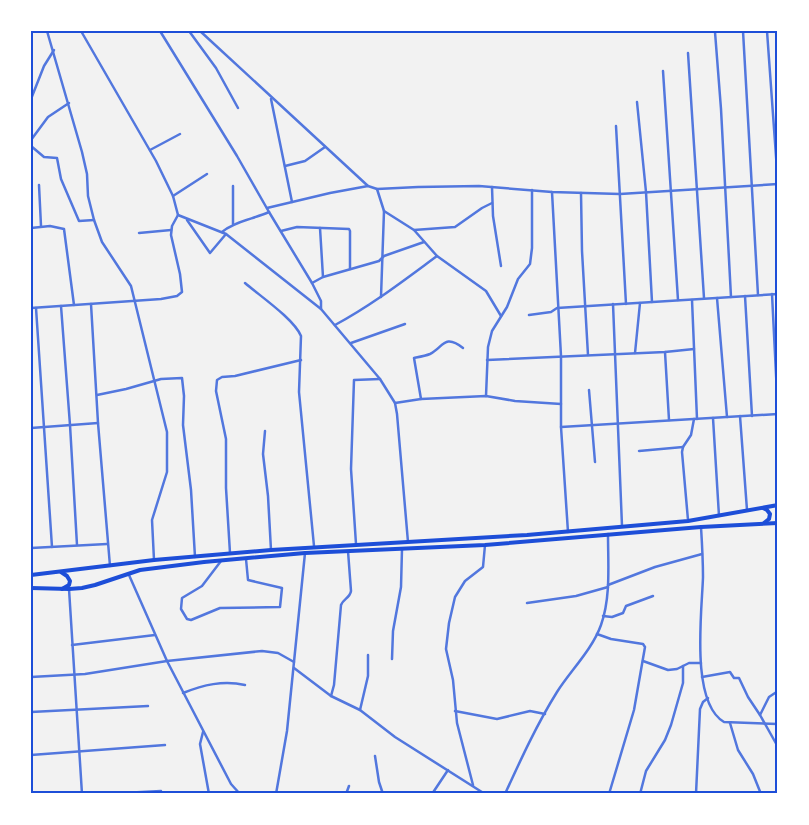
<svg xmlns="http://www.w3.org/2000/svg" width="809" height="825" viewBox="0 0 809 825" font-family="Bitter,serif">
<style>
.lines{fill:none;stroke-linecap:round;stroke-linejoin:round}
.minor{stroke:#5277de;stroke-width:2.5}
.secondary{stroke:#1d4ed8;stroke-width:4}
.neatline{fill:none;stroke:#1d4ed8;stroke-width:2}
</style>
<rect width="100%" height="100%" fill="#f2f2f2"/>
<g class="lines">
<!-- minor -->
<g class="minor">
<path d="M47,31L82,152L87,174L88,196L94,220L102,242L131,286L167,432V472L152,520L154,560"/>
<path d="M160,31L237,156L269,212L312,283L321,301V309"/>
<path d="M189,31L216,68L238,108"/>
<path d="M200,31L368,186L377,189L418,187L479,186L552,192L620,194L778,184"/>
<path d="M743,31L758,295"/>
<path d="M767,31L778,184"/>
<path d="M715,32L721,109L731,297"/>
<path d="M688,53L704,298"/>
<path d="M663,71L678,300"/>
<path d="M31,99L44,66L54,50"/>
<path d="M271,99L292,202"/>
<path d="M637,102L646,192L652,302"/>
<path d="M616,126L626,304"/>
<path d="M31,140L48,117L69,103"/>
<path d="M31,146L44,157L57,158L61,179L79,221L94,220"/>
<path d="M150,150L180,134"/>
<path d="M285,166L305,161L325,147"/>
<path d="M39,185L41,226"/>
<path d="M233,186V224"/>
<path d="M492,187L493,216L501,266"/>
<path d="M377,189L384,211L381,297"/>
<path d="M552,192L561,356V427L568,532"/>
<path d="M581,193L582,251L588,355"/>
<path d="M173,196L207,174"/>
<path d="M267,208L330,193L368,186"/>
<path d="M384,211L414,230L437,256L486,291L501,316"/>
<path d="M178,215L226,234L321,309L380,379L395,403L397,414L408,542"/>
<path d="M187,220L210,253L226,234"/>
<path d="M31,228L50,226L64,229L74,305"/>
<path d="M320,228L323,277"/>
<path d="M414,230L455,227L482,208L492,203"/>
<path d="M281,231L297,227L349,229L350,231V269"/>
<path d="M222,232C235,221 254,219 269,212"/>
<path d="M139,233L171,230"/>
<path d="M245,283C260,296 294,319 301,336L299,392L314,546"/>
<path d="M312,283L323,277L379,261L384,256L424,242"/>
<path d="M772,294L778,414"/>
<path d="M745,296L752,416"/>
<path d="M717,298L727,417"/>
<path d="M692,300L697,419"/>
<path d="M91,304L98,423L110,566"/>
<path d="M613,304L622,526"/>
<path d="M61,306L70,425L77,545"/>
<path d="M31,308L161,299L177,296L182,292L180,274L171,235L172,226L178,215L173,196L156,161L81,31"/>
<path d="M36,308L52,547"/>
<path d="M529,315L551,312L557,308L778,294"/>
<path d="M335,325C372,305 403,281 437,256"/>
<path d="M351,343L405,324"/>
<path d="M665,352L669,420"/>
<path d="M635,353L640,303"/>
<path d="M487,360L665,352L694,349"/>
<path d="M589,390L595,462"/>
<path d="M97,395L126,389L161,379L182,378L184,396L183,425L191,490L195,557"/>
<path d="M486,396L488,347L492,331L507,307L518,279L530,264L532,248V190"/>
<path d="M421,399L414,358C419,357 425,356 430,354C443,348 444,333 463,348"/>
<path d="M395,403L421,399L486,396L515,401L561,404"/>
<path d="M740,416L747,510"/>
<path d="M713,418L719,516"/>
<path d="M561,427L778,414"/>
<path d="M31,428L98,423"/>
<path d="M265,431L263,454L268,496L271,550"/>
<path d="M639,451L683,447"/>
<path d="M688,520L682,452L683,447L691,435L694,419"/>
<path d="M701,527C702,543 703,560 703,577C702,611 690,702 724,722L778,724"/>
<path d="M356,544L351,469L354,380L380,379"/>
<path d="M31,548L107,544"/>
<path d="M230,553L226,488V439L216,391L217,380L222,377L235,376L301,360"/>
<path d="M221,561L202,586L182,598L181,609L187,619L191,620L220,608L280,607L282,588L248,580L246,559"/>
<path d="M129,575L167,661L231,784L240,794"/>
<path d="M608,585L655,567L702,554"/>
<path d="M69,589L82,794"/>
<path d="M527,603L576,596L608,587"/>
<path d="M603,616L612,617L623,613L626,606L653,596"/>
<path d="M597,634L611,639L643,644L645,647L634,710L609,794"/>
<path d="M72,645L155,635"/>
<path d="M392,659L393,631L401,587L402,549"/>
<path d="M643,661L668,670L677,669L689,663H701"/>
<path d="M294,668L331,696L360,710L395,737L485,794"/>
<path d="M31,677L85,674L167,661L262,651L278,653L294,662"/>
<path d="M702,677L730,672L734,678H739L748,697L760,715L778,747"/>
<path d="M183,693C203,685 223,680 245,685"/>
<path d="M331,696L334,685L341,605C343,599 350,598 351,591L348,551"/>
<path d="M360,710L368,676V655"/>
<path d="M455,711L497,719L530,711L545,714"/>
<path d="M31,712L148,706"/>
<path d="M760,715L769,697L778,691"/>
<path d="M730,723L738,750L753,774L761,794"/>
<path d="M203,732L200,744L209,794"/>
<path d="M31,755L165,745"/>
<path d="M375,756L379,782L383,794"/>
<path d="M473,785L457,723L453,680L446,649L449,623L455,597L465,581L483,567L485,545"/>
<path d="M103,794L161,791"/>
<path d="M276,794L287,731L305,553"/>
<path d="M346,794L349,786"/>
<path d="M432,794L448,770"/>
<path d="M505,794C521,759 537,724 557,692C571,670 592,650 601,625C611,597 608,564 608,534"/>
<path d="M640,794L646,771L665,740L671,725L683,683V666"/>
<path d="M696,794L700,709L703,702L708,698"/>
</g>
<!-- secondary -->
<g class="secondary">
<path d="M763,508L767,510L770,514L769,519L764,523"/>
<path d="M61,572L67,576L70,581L69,585L62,589"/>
<path d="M31,575L154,560L271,550L527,535L688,521L778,505"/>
<path d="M31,588L69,589L82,588L95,585L140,570L204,562L305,553L485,545L701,527L778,523"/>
</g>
</g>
<!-- border -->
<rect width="809" height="825" fill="none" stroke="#ffffff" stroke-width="65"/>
<rect x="32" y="32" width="744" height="760" class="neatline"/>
</svg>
